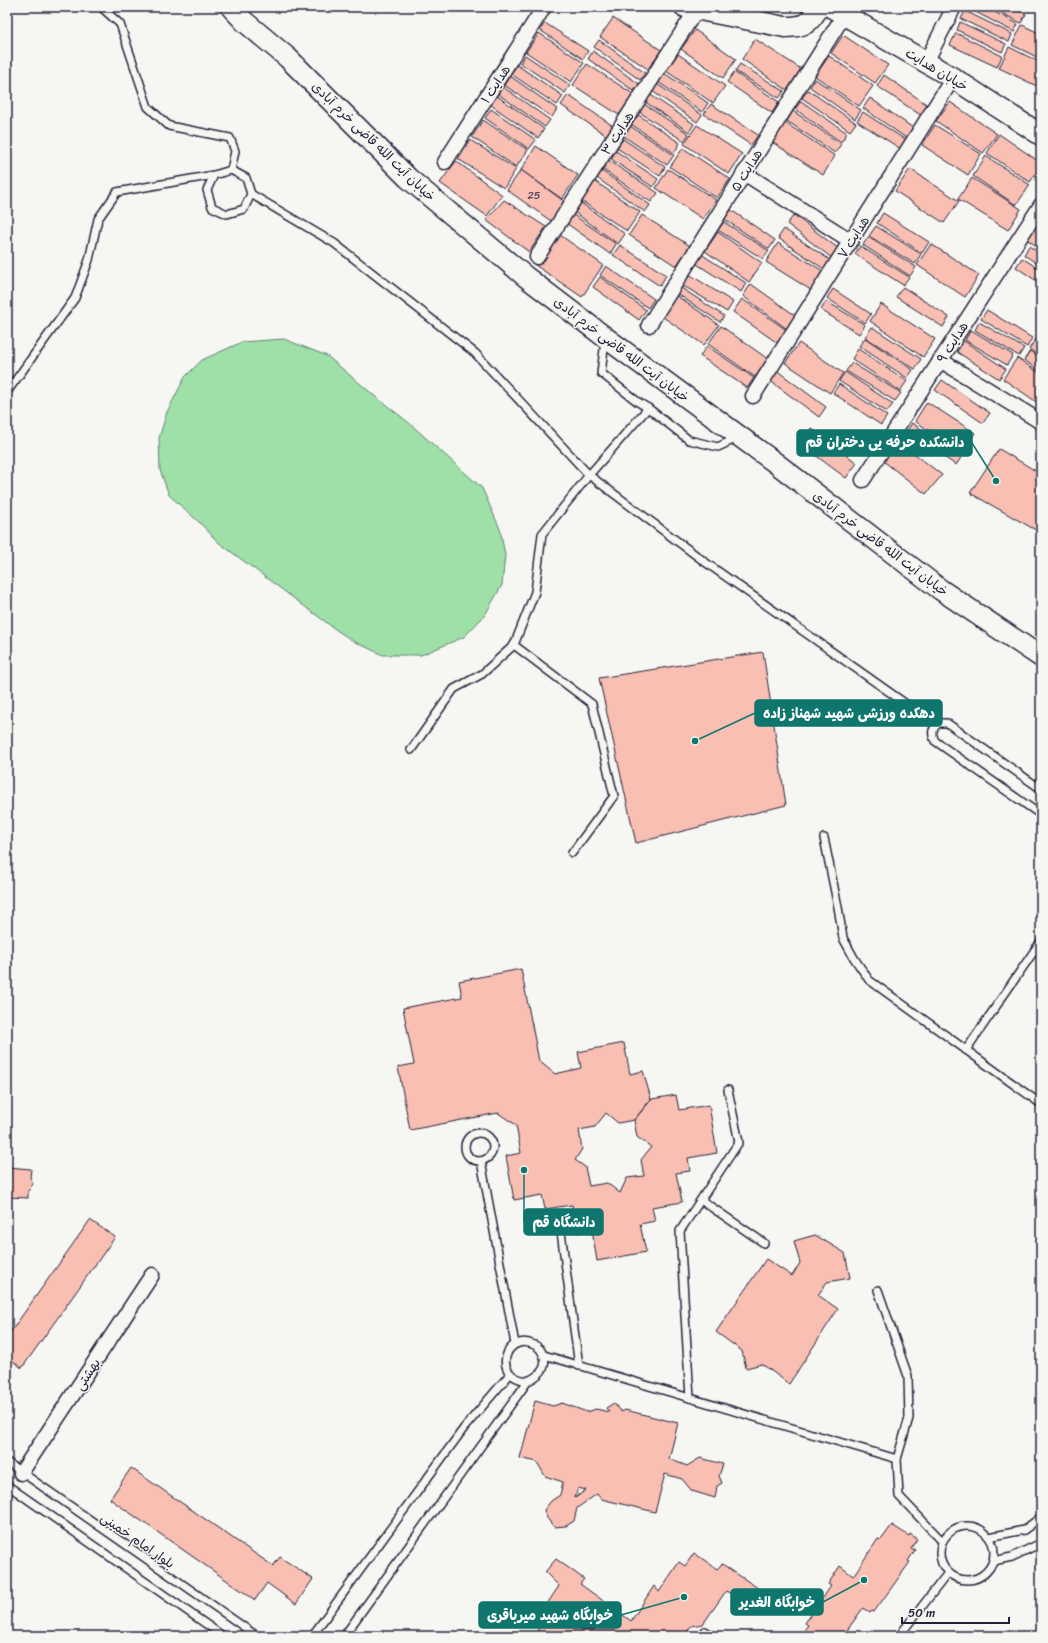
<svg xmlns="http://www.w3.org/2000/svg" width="1048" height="1643" viewBox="0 0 1048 1643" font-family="Sriracha,'Playpen Sans Arabic',sans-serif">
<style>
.green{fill:#9fe0a9;stroke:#608172}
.building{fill:#fabfb3;stroke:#22223b;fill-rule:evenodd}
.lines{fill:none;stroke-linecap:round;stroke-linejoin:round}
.lane-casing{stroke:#22223b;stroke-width:10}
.street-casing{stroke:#22223b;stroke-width:17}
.secondary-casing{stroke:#22223b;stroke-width:23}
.lane{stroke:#f6f6f2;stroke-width:7}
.street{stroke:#f6f6f2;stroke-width:14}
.secondary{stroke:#f6f6f2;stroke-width:20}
.labels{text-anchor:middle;stroke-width:3;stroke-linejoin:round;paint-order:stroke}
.number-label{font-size:11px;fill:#584959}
.street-label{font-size:13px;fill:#22223b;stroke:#f6f6f2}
.leader{fill:none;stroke:#0f766e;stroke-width:1.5}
.callout-dot{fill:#0f766e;stroke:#f6f6f2;stroke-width:1.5}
.callout{fill:#0f766e;stroke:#0f766e;stroke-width:1.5}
.callout-label{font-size:14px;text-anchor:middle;font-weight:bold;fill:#fff}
</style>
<rect width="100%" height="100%" fill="#f6f6f2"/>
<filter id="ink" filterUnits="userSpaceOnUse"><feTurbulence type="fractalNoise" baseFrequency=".025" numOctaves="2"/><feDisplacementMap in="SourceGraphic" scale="8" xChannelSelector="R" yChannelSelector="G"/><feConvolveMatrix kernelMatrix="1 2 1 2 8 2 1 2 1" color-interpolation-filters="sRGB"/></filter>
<g filter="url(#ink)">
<!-- green -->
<path class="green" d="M284,339L327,356L376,397L408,422L482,488L500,529L505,555L502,585L485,615L464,637L421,655H383L353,641L335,629L218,542L200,523L169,495L160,470L159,438L167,412L185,377L202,360L242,342Z"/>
<!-- building -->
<g class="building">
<path d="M966,7H985L1018,24L1014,32Z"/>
<path d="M990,7H1011L1026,14L1021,23Z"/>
<path d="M965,11L1012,34L1009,42L961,19Z"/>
<path d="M613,18L661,50L648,69L600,37Z"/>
<path d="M960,22L1006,44L1002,52L957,30Z"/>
<path d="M545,23L588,51L583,59L540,30Z"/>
<path d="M1022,25L1041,34V59L1012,45Z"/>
<path d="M695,30L736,59L723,78L681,49Z"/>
<path d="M539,33L584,63L571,82L526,52Z"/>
<path d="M956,33L1002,56L997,67L950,45Z"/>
<path d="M843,35L888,65L875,83L831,53Z"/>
<path d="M755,39L801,69L787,90L742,59Z"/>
<path d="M599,40L645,73L640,80L594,47Z"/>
<path d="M1009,47L1041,63V88L999,68Z"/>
<path d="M593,51L639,84L634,91L588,59Z"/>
<path d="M678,54L725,86L713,103L666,71Z"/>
<path d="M525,55L570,85L565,93L520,63Z"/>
<path d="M829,56L873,86L859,106L815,76Z"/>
<path d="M587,64L633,94L619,115L573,85Z"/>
<path d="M740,64L784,91L779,98L735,71Z"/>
<path d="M517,65L563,96L557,105L511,74Z"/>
<path d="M734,72L779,102L772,113L727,82Z"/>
<path d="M664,73L708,103L702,112L658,82Z"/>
<path d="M884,75L929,106L922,116L877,86Z"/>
<path d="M510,76L557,109L552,117L504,85Z"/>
<path d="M815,79L861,110L855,119L810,87Z"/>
<path d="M657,84L702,115L697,122L652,91Z"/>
<path d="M503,87L550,120L545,127L498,94Z"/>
<path d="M808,90L856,123L850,131L802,98Z"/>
<path d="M649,94L694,124L689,132L644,101Z"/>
<path d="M568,95L613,126L607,136L561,105Z"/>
<path d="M497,96L544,129L538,138L491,105Z"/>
<path d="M870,98L916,130L909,140L863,108Z"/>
<path d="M801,101L847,133L841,142L795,109Z"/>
<path d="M641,102L689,134L684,141L636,110Z"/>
<path d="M950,102L997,134L983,153L936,121Z"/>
<path d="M711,104L758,135L751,145L704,114Z"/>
<path d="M491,109L536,140L529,149L485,118Z"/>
<path d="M793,111L841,144L835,153L787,121Z"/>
<path d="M634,112L680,143L674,153L628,122Z"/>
<path d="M863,112L907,141L901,149L857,121Z"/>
<path d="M483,120L528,150L516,167L472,137Z"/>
<path d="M784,122L835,156L823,175L772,142Z"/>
<path d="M697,125L742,154L729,174L684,144Z"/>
<path d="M935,125L981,154L968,175L922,145Z"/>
<path d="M630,126L674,155L667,165L623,136Z"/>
<path d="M999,134L1041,163V166L1030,182L987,153Z"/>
<path d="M623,139L665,167L660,176L617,148Z"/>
<path d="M470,140L516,169L504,188L458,159Z"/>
<path d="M536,146L578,175L562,199L521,170Z"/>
<path d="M683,148L730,179L717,198L670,167Z"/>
<path d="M616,151L658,179L653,187L611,159Z"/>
<path d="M986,156L1030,185L1016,205L973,176Z"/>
<path d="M608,160L658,193L651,202L602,169Z"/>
<path d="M456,161L502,195L487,216L440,183Z"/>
<path d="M668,169L716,200L703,219L656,188Z"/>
<path d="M910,169L959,201L944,223L895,191Z"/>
<path d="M521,170L565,202L551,221L507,190Z"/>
<path d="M602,171L650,205L645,212L597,178Z"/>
<path d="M972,178L1021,209L1008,230L958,199Z"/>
<path d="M593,180L640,212L627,231L580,200Z"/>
<path d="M504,200L546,227L529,252L486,220Z"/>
<path d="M581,203L625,234L618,244L574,212Z"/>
<path d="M731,210L775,240L769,249L724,219Z"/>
<path d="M883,213L929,242L922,253L877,223Z"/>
<path d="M572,214L616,244L610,254L566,223Z"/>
<path d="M642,215L690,246L676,266L629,235Z"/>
<path d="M794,215L839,249L832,258L787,224Z"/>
<path d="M1038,219L1041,221V249L1025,238Z"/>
<path d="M724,222L769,251L763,259L718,230Z"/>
<path d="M876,226L921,254L915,264L869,236Z"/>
<path d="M784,229L830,260L824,269L778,238Z"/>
<path d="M718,232L762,263L749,282L705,251Z"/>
<path d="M557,233L603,265L582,297L535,265Z"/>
<path d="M868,237L916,267L910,276L863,245Z"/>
<path d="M778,243L826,273L814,292L766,262Z"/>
<path d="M931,244L979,275L965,297L917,265Z"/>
<path d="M620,245L666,275L660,286L613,255Z"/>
<path d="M860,246L909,277L903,285L855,254Z"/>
<path d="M1029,246L1041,254V266L1024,255Z"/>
<path d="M701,254L746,283L741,292L695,263Z"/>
<path d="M1022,258L1041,270V284L1016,267Z"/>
<path d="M606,266L654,299L648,308L600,275Z"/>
<path d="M689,274L733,302L727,312L682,285Z"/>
<path d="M600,277L646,310L639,320L593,287Z"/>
<path d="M751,284L796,316L787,329L743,296Z"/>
<path d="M680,287L724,316L720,322L676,293Z"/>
<path d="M903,287L949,317L943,327L896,297Z"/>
<path d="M833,289L871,314L865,323L827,298Z"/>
<path d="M674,294L719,325L704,345L660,315Z"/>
<path d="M742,299L788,331L779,344L733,312Z"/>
<path d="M826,301L865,325L859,334L821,310Z"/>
<path d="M881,304L935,339L923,357L870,321Z"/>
<path d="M987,310L1032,338L1027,347L981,319Z"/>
<path d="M979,322L1024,348L1019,356L975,330Z"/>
<path d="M721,326L768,359L755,377L708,344Z"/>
<path d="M872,327L921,359L915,369L865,337Z"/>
<path d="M971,330L1013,355L1007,365L965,340Z"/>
<path d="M1041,330V341L1036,338Z"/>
<path d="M865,338L913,370L907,378L859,346Z"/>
<path d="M1035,340L1041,344V357L1029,349Z"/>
<path d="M964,341L1006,369L999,379L957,352Z"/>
<path d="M799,343L843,373L830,393L785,363Z"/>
<path d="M707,346L754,378L747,388L700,356Z"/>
<path d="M858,349L907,381L900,391L852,359Z"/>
<path d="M1030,351L1041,359V372L1024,360Z"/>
<path d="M1017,358L1041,374V405L1003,379Z"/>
<path d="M852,363L901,393L895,401L846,371Z"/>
<path d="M776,370L826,407L819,417L769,380Z"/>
<path d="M845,372L893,404L887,412L839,381Z"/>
<path d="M942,380L990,413L983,423L935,390Z"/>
<path d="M839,384L887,416L881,425L833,393Z"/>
<path d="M927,402L975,433L962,453L915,421Z"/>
<path d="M912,423L962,456L956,465L906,432Z"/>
<path d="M811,428L857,463L846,478L799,443Z"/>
<path d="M898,441L942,475L926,494L882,460Z"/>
<path d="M999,449L1041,474V533L970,493Z"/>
<path d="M763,652L786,805L636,843L599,678Z"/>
<path d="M521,969L539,1061L555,1074L581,1068L578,1052L624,1043L630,1074L643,1071L651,1099L634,1120L618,1123L606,1113L595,1127L579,1130L582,1149L575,1160L585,1167L589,1186L607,1183L620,1193L627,1178L644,1176L641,1160L651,1147L637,1137L634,1120L652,1099L676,1095L679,1110L709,1105L717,1153L688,1158L690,1171L676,1173L682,1202L652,1207L655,1221L640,1224L646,1252L597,1261L592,1230L577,1233L572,1205L545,1209L542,1195L514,1200L506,1156L521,1153L516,1125L498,1113L410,1130L398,1067L414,1064L403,1008L462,997L459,981Z"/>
<path d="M7,1167L31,1169L30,1177L33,1184L28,1191V1198L7,1197Z"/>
<path d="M90,1220L115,1237L22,1368L7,1357V1337Z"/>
<path d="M815,1235L845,1253L850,1278L827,1282L818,1295L838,1309L789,1384L762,1364L746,1368L742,1351L716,1332L766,1259L792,1276L800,1263L794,1241Z"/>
<path d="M535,1401L553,1406L562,1403L587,1412L596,1409L609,1412L606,1408L614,1403L619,1410L622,1412L625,1410L678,1423L669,1459L687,1466L700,1458L723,1464L719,1476L722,1483L717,1486L715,1498L692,1491L682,1479L665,1474L655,1512L601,1499L597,1494L577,1508L574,1521L566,1526L554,1527L547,1518L544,1510L551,1501L560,1495L563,1482L545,1476L537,1462L520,1458ZM578,1488L586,1490L575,1498Z"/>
<path d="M131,1468L273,1566L280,1557L313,1579L296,1604L267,1583L255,1600L110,1499Z"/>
<path d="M892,1525L909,1536L910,1534L917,1539L911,1548L915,1550L908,1561L910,1562L874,1612L872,1611L870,1613L863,1608L843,1636H800L808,1625L805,1623L814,1610L816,1612L818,1609L816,1608L831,1586L828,1584L840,1566L853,1576L878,1539L881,1540Z"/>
<path d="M694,1553L717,1569L722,1564L758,1588L749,1603L726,1591L703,1624L691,1626L684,1636H534L542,1623L537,1619L559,1586L545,1572L556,1559L584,1579L580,1584L631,1621L654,1586L659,1592L679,1562L685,1566Z"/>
</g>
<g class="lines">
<!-- lane casing -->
<g class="lane-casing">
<g id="lane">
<path d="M101,7L120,24L148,107L169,126L230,138L235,151L231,170"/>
<path d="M231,170L246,178L251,194L244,209L227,214L212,207L207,190L214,175Z"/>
<path d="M251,194L334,243L475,353L589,475L705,562L936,725"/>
<path d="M605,341L601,373L638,402L648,408L689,440L718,447L737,438"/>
<path d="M7,392L75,298L89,260L98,219L117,192L214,175"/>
<path d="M514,645L592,704L614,796L572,853"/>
<path d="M411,750L454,689L482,674L514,645L535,592L542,534L589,475L648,408"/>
<path d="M1041,789L947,723H939C932,728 931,734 935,741L1041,815"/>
<path d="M824,838L838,907L843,938L854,958L869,980L1041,1104"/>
<path d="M966,1050L1041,941"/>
<circle cx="479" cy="1147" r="14"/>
<path d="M481,1161L515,1344"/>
<path d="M701,1200L764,1243"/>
<path d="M561,1232L579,1366"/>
<path d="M878,1290L908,1376L909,1418L897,1459L899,1496L942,1541"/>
<path d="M544,1355L897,1459"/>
<path d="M690,1398L680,1231L739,1142L728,1090"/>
<path d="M7,1462L257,1636"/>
<path d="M7,1485L223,1636"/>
<circle cx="967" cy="1553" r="27"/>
<path d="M989,1537L1024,1530L1041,1517"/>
<path d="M993,1561L1012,1557L1041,1543"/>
<path d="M705,1631L713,1636"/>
<path d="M312,1636L464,1428L510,1374"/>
<path d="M344,1636L528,1381C543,1374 550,1364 540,1349C537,1346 536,1345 532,1344C506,1333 490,1377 528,1381"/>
<path d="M899,1636L948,1573"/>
</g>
</g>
<!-- street casing -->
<g class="street-casing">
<g id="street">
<path d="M926,62L954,7"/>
<path d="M445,162L544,7"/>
<path d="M744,173L851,241"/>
<path d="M537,257L697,9"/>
<path d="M649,325L844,15"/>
<path d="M940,360L1041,422"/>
<path d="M753,396L953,78"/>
<path d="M863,480L1041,205"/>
<path d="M21,1473L152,1275"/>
</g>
</g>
<!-- secondary casing -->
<g class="secondary-casing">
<g id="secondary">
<path d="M231,7L245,22L288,58L408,178L526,277L606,338L773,461L941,590L1041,657"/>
<path d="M685,7L785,27C806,27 808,24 819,7"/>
<path d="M831,7L953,78L1041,135"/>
</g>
</g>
<!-- lane -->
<use href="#lane" class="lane"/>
<!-- street -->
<use href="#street" class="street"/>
<!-- secondary -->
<use href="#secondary" class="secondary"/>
</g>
</g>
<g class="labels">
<!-- number labels -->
<g class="number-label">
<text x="534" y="199">25</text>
</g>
<!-- street labels -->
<g class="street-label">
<text transform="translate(937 69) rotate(31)" y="5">خیابان هدایت</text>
<text transform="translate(495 84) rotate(-57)" y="5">هدایت ۱</text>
<text transform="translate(617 133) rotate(-57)" y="5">هدایت ۳</text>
<text transform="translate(374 141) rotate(44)" y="5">خیابان آیت الله قاضی خرم آبادی</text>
<text transform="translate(746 170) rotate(-58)" y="5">هدایت ۵</text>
<text transform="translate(853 237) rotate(-58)" y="5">هدایت ۷</text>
<text transform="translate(952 342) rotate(-57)" y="5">هدایت ۹</text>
<text transform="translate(622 349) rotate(37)" y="5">خیابان آیت الله قاضی خرم آبادی</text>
<text transform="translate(881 543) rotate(37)" y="5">خیابان آیت الله قاضی خرم آبادی</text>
<text transform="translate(87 1374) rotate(-57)" y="5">بهشتی</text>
<text transform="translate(138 1540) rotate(35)" y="5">بلوار امام خمینی</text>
</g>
</g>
<!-- callouts -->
<path class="leader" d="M996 481L972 443M695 741L755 713M524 1170L524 1222M864 1580L823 1602M684 1597L621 1615"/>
<g class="callout-dot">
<circle cx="996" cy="481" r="4"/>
<circle cx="695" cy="741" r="4"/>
<circle cx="524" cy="1170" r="4"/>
<circle cx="864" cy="1580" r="4"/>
<circle cx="684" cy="1597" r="4"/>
</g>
<g class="callout">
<rect x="797" y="430" width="175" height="26" rx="4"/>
<rect x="755" y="700" width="187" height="26" rx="4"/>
<rect x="524" y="1209" width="79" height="26" rx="4"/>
<rect x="731" y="1589" width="92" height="26" rx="4"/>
<rect x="479" y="1602" width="142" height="26" rx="4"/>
</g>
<g class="callout-label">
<text x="885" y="447">دانشکده حرفه یی دختران قم</text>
<text x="849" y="718">دهکده ورزشی شهید شهناز زاده</text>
<text x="564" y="1227">دانشگاه قم</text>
<text x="777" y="1607">خوابگاه الغدیر</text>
<text x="550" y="1620">خوابگاه شهید میرباقری</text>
</g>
<!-- margin -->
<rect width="1048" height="1643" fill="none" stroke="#f6f6f2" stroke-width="24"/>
<rect x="12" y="12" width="1024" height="1619" fill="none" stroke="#22223b" stroke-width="1.5" filter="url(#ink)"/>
<!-- scale -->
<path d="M902 1617v6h107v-6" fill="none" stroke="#22223b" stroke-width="2"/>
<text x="908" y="1617" font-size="12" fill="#22223b" stroke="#f6f6f2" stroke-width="3" paint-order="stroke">50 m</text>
</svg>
